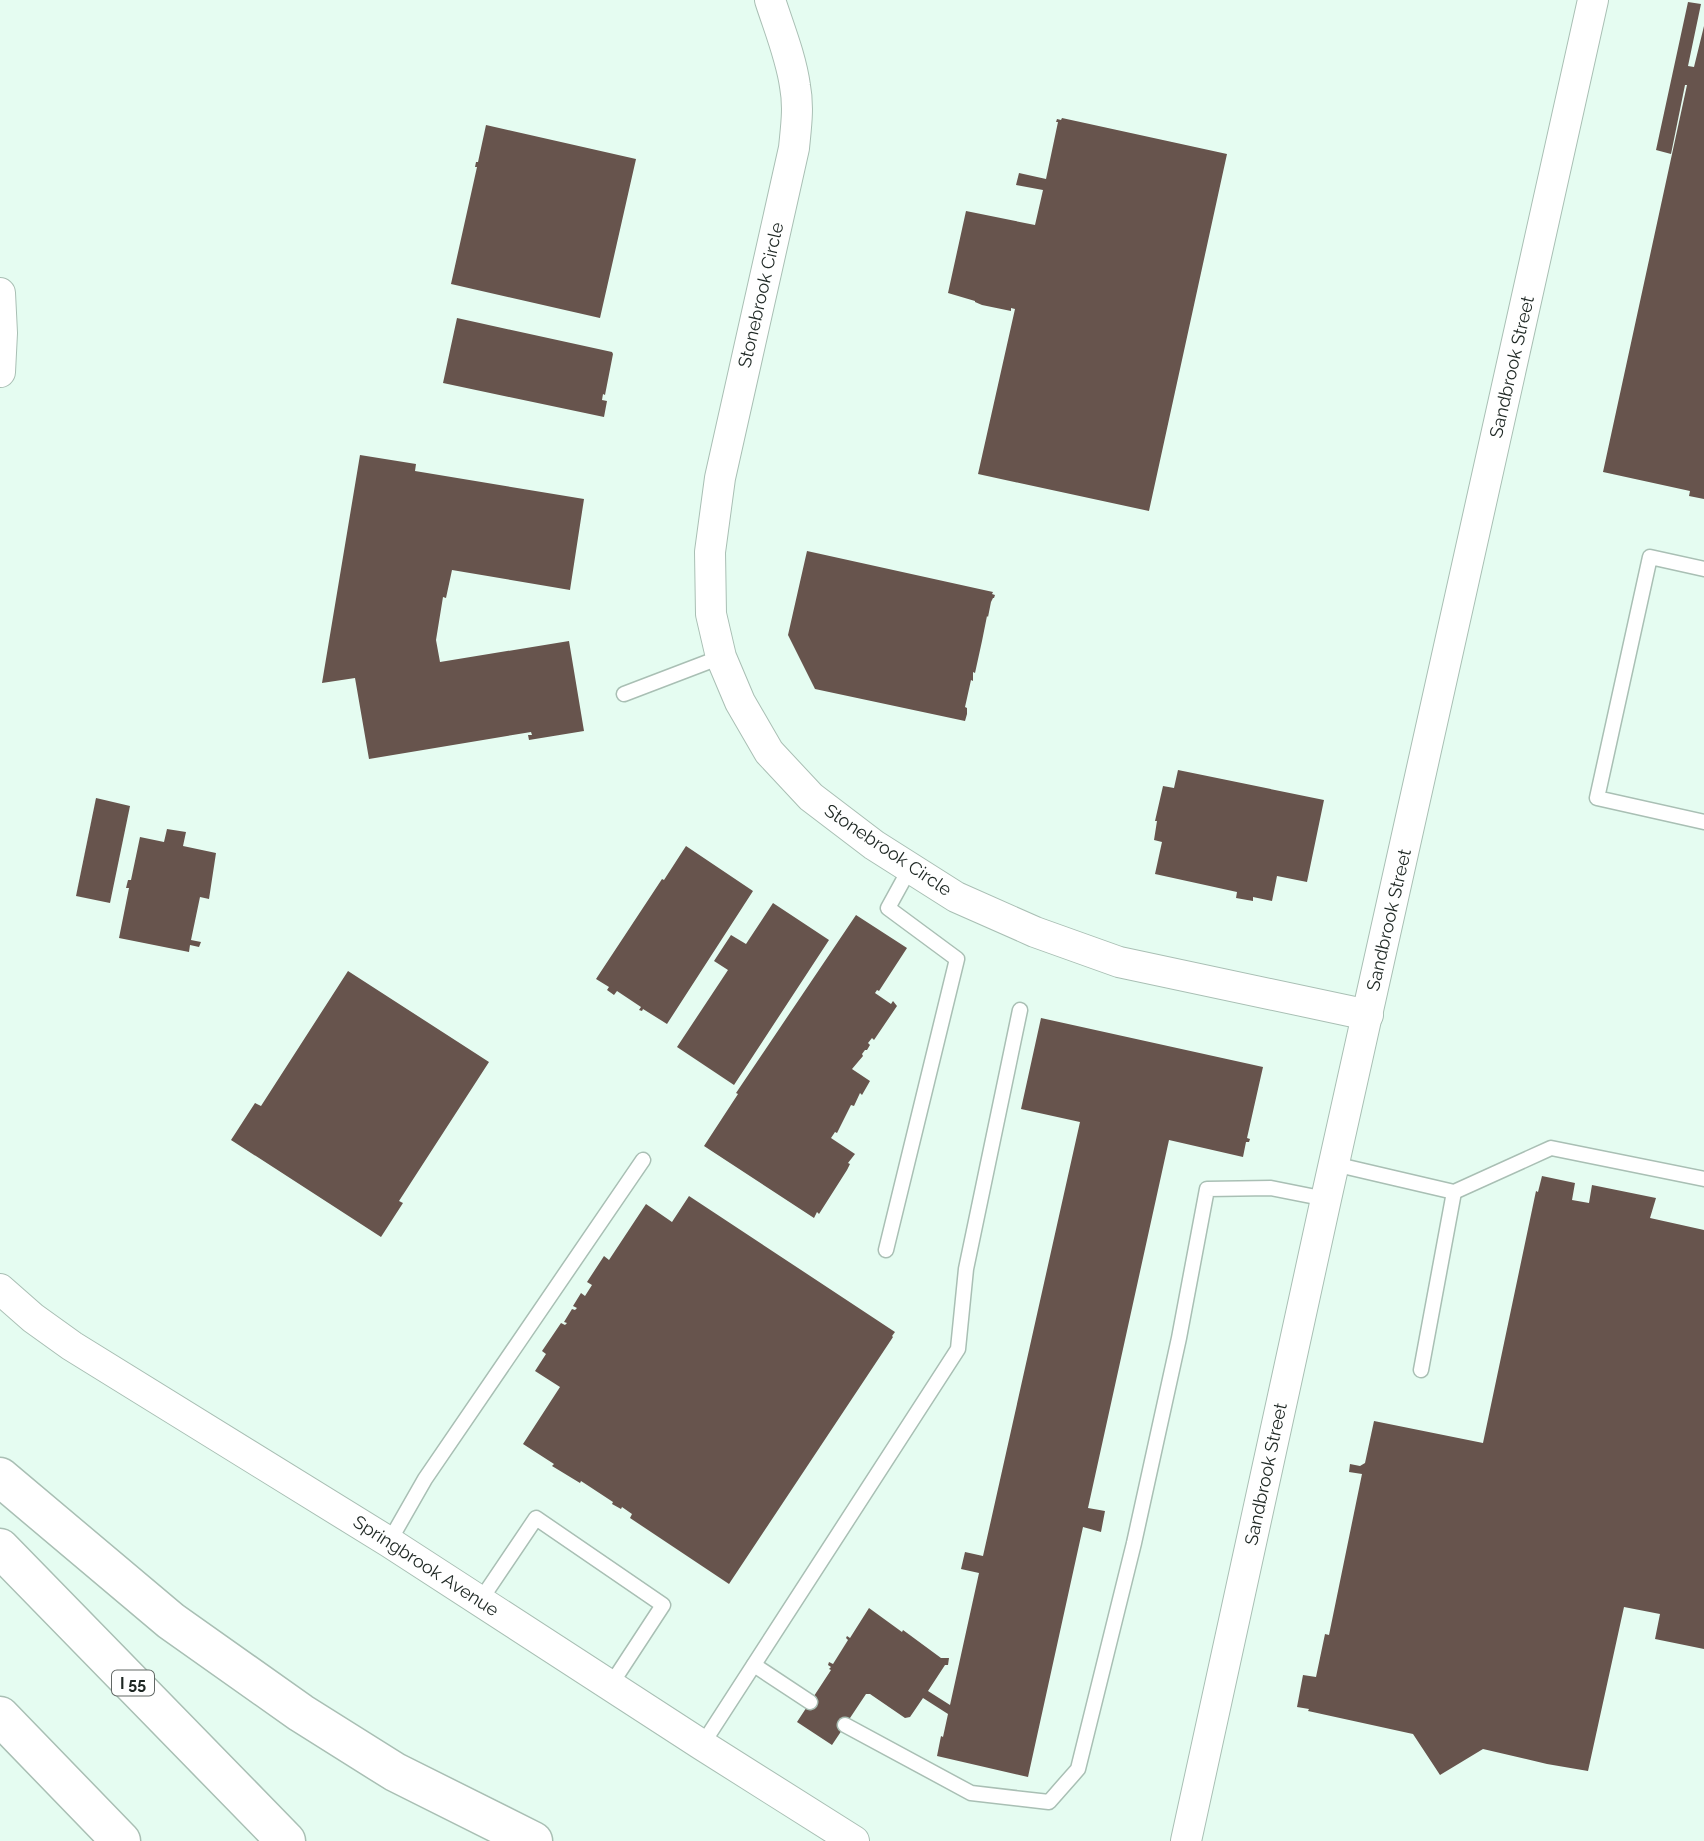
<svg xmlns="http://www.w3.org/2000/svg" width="1704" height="1841" viewBox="0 0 1704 1841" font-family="Raleway,sans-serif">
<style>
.building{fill:#67544d}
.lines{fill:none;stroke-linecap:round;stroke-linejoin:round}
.service-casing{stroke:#a9bfb4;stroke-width:17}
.minor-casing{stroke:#a9bfb4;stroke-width:32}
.motorway-casing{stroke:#a9bfb4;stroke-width:41}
.service{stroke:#fff;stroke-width:14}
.minor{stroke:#fff;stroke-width:30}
.motorway{stroke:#fff;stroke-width:38}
.labels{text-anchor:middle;stroke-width:7;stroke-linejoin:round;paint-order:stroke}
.shield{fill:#fff;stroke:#626865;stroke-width:2}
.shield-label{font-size:16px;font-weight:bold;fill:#1e2723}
.street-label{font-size:18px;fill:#1e2723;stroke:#fff}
</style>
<rect width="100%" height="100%" fill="#e5fcf1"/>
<!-- building -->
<g class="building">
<path d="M1688,2L1701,4L1688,66L1694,67L1704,26V499L1689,496L1690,491L1603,472L1687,85H1685L1671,154L1656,150Z"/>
<path d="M1062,118L1227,154L1149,511L978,474L1015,309L1011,308V311L982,305L975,302V301L948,293L966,211L1035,225L1043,190L1016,185L1019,173L1046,179L1058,122H1056L1057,119L1061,120Z"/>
<path d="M486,125L636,159L600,318L451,284L477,167H475L476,162H478Z"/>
<path d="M457,318L612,352L613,354L605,395L603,394L602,400L607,401L604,417L443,383Z"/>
<path d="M360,455L416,464L415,471L584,499L570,590L452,570L446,598L443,597L436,640L440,662L569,641L584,731L529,740L528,735H532L531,732L369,759L355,678L322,683Z"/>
<path d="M807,551L993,592L992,594L995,595L994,598H993L991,602L988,617L987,616L982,641L975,673L973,672V681L971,680L965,707L967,708V714L965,721L815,689L788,635Z"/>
<path d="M1178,770L1324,800L1307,882L1277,876L1272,901L1253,897V901L1236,898L1237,892L1155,874L1162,842L1154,840L1157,821H1155L1163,786L1174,788Z"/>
<path d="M96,798L130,806L110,903L76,896Z"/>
<path d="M167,829L186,832L183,846L216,853L209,899L200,897L191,940L201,942L199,947L190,945L189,952L119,938L129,888H126L128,880H131L140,837L164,842Z"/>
<path d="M686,846L753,891L667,1024L643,1009L642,1011L639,1010L641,1007L617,991L614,995L607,990L609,987L596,979L662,879L664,880Z"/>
<path d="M773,903L829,940L734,1085L677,1047L728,970L714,961L731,935L746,944Z"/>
<path d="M856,915L907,948L879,991L877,990L875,993L891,1004L893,1001L897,1006L874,1040L872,1038L868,1043L870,1045L867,1050H865L862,1054L863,1056L852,1069L870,1081L862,1095L860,1093L854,1106L851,1105L837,1133L835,1132L831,1138L855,1154L848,1163L850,1164L847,1170L819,1214L817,1212L814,1218L704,1146L738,1094L736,1093Z"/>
<path d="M348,971L489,1062L399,1201L403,1203L381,1237L231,1140L255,1103L261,1106Z"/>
<path d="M1041,1018L1263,1067L1247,1138L1250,1139L1249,1142H1246L1243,1157L1169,1140L1088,1508L1105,1511L1101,1532L1083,1527L1028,1777L937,1756L941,1736L943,1737L948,1714L923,1698L910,1717L905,1718L870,1694H866L832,1745L797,1722L831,1670L829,1669L831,1667L828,1665L829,1662L833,1664L848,1640L846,1638L847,1636L850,1638L869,1608L902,1632L903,1630L941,1658H949L948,1665H945L928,1691L950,1705L979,1573L961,1569L965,1552L983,1556L1080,1122L1021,1109Z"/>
<path d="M1542,1176L1575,1183L1572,1200L1589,1203L1592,1185L1656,1198L1650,1218L1704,1230V1649L1655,1639L1660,1614L1624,1607L1588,1771L1547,1764L1483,1749L1440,1775L1413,1734L1308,1711L1309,1709L1297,1707L1303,1675L1316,1677L1325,1634L1329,1635L1362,1474L1349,1472L1350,1464L1360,1466L1365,1463L1374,1421L1483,1443L1536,1191L1538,1192Z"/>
<path d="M689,1196L895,1332L892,1336L893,1337L729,1584L630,1518L632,1514L622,1507L621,1509L612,1504L613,1502L581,1481L580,1483L552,1466L554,1464L523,1444L560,1387L535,1371L546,1354L542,1351L561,1323L565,1325L567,1323L564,1322L572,1309L575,1310L577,1308L573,1306L581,1293L585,1296L592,1285L587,1282L604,1256L609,1260L646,1204L672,1222Z"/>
</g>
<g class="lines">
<!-- service casing -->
<g class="service-casing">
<g id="service">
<path d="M1704,569L1650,557L1597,798L1704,822"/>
<path d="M624,694L721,657"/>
<path d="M1334,1164L1454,1192L1551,1148L1704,1179"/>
<path d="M886,1250L957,959L888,908L910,868"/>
<path d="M1421,1370L1454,1192"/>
<path d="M389,1542L425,1479L643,1160"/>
<path d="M480,1601L536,1518L663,1605L610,1686"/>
<path d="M754,1665L810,1702"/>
<path d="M845,1725L971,1793L1049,1802L1078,1769L1134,1543L1179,1338L1207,1189L1271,1188L1326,1199"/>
<path d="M702,1745L958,1349L966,1269L1020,1010"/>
</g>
</g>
<!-- minor casing -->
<g class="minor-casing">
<g id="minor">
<path d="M770,0C779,28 791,57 795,86C799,107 796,127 794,148L720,478L710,552L711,614L721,657L740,702L769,752L811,797L874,845L956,897L1035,932L1119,962L1368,1015"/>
<path d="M0,293L2,333L0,372"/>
<path d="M0,1289L33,1318L72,1346L389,1542L702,1745L854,1841"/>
<path d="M1186,1841L1326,1199L1593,0"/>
</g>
</g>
<!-- motorway casing -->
<g class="motorway-casing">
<g id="motorway">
<path d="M0,1477L171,1621L301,1713L395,1772L533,1841"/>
<path d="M0,1548L286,1841"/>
<path d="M0,1716L121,1841"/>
</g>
</g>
<!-- service -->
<use href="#service" class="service"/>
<!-- minor -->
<use href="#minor" class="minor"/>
<!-- motorway -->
<use href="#motorway" class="motorway"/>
</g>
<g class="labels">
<!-- shield labels -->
<rect class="shield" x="112" y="1670.5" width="42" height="25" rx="5"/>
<g class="shield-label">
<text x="133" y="1689">I 55</text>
</g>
<!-- street labels -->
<g class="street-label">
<text transform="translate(761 295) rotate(-77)" y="6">Stonebrook Circle</text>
<text transform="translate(1512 367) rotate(-77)" y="6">Sandbrook Street</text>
<text transform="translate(888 850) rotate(34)" y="6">Stonebrook Circle</text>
<text transform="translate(1389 920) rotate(-77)" y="6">Sandbrook Street</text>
<text transform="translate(1266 1474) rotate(-78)" y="6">Sandbrook Street</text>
<text transform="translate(426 1566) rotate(33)" y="6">Springbrook Avenue</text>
</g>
</g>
</svg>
